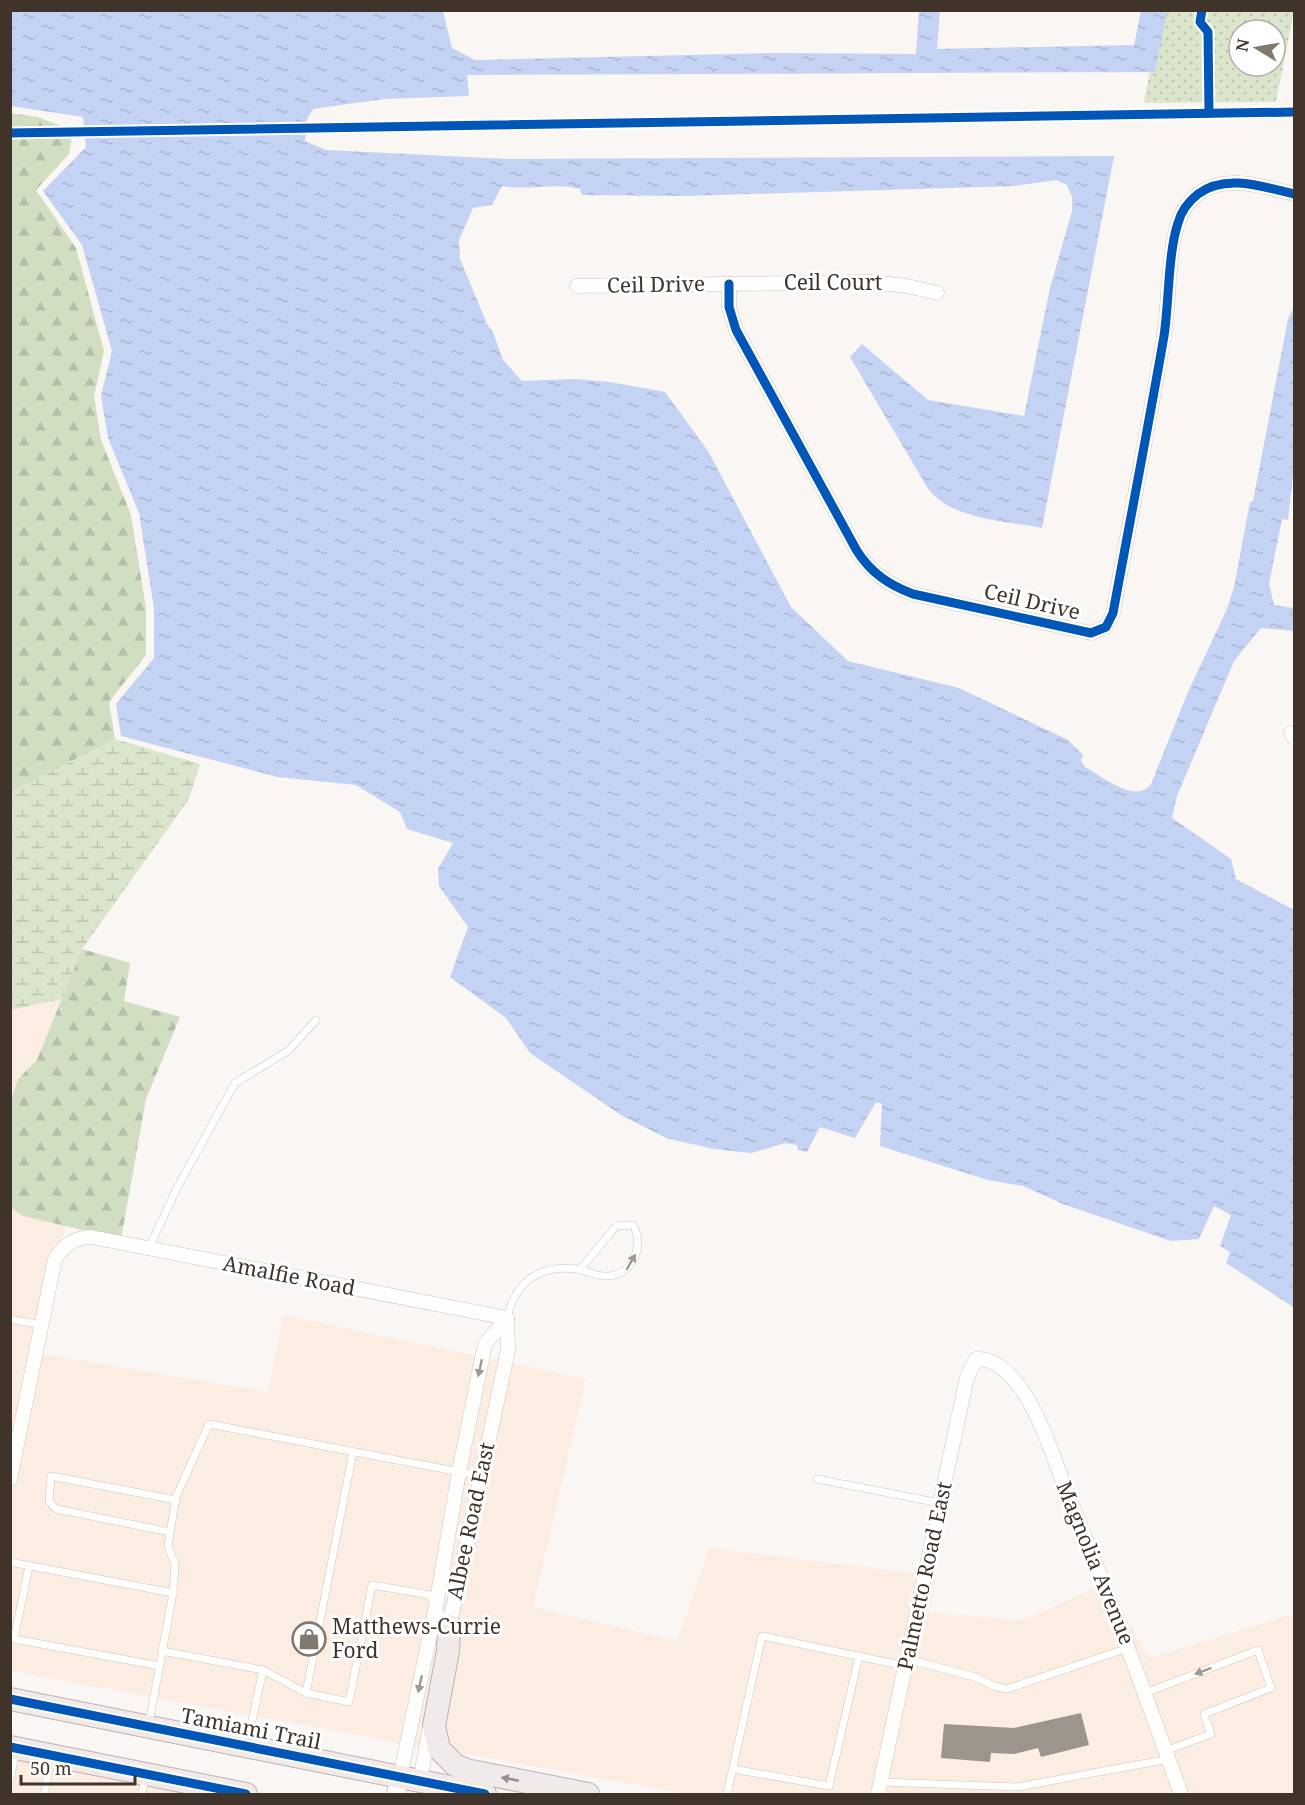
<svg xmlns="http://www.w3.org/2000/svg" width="1305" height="1805" viewBox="0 0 1305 1805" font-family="'Noto Serif',serif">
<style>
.built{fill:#fbede1}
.forest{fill:url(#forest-firs)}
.wetland{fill:url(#wetland-marsh)}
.park{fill:url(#park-dots);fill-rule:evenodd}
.water{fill:url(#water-ripples)}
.building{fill:#9d948c}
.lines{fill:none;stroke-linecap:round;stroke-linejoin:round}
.service-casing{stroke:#cdc6c0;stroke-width:8}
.minor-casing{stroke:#cdc6c0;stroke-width:15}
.tertiary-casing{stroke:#cdc6c0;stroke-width:20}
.primary-casing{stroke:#beb1b1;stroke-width:24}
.service{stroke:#fefefd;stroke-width:7}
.minor{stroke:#fefefd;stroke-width:14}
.tertiary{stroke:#fefefd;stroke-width:18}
.primary{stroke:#f0eaea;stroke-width:22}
.cycleway-casing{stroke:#fff;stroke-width:13}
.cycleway{stroke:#0057b8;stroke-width:9}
.oneway{fill:#9f9994}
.oneway2{fill:#988f8a}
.labels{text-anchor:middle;stroke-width:6;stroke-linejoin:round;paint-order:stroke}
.street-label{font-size:21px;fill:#40342a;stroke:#fff}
.poi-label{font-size:21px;fill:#40342a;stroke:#fff;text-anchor:start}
</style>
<defs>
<pattern id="forest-firs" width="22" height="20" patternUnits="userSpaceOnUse" patternTransform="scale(1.5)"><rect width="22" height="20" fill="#d1dec2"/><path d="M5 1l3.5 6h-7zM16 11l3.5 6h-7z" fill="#b4bfa7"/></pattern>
<pattern id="wetland-marsh" width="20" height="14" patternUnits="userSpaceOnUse" patternTransform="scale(1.5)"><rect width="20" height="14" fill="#dae5cc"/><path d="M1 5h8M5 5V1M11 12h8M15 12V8" fill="none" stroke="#bcc5af"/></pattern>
<pattern id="park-dots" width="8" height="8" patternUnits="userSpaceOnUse" patternTransform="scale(1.5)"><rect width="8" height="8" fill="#dae5cc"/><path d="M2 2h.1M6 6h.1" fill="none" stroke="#bcc5af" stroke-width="1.8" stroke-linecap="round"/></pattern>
<pattern id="water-ripples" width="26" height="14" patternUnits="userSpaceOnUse" patternTransform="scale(1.5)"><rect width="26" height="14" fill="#c4d3f3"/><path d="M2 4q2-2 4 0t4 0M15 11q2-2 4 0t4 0" fill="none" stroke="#a9b6d0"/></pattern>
</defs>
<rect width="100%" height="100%" fill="#f9f6f3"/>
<!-- built -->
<g class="built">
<path d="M62,999L37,1060L18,1079L11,1100V1010Z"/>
<path d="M10,1208L23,1216L65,1226L42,1354L268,1392L283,1315L586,1379L533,1607L677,1641L709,1548L937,1576L929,1613L1024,1620L1107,1583L1149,1658L1294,1614V1794H687L451,1751L444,1737L440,1619L429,1748L11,1671Z"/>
<path d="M11,1759L205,1794H11Z"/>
</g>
<!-- forest -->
<g class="forest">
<path d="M10,113L37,117L73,130L69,154L36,190L76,248L104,351L94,396L101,440L131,515L146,609V655L109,702L115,739L11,792Z"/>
<path d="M82,949L130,963L124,1001L180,1017L146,1099L121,1239L23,1216L11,1208V1100L18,1079L37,1060Z"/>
</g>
<!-- wetland -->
<path class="wetland" d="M115,739L200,764L189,799L82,949L62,999L11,1010V792Z"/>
<!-- park -->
<path class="park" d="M1161,11H1294L1276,102L1144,103ZM1239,30H1275V66H1239Z"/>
<!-- water -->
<path class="water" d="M919,10L940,11L937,49L1134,45L1141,11H1167L1155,72L467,75L469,96L384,99L313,109L307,119L305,141L326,150L507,159L1114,156L1042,528C1006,521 948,519 927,487L850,357L862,344L928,400L1024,416L1050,288L1072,211V197L1067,185L1056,180L1015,186L684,196L582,195L580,189C553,182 530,191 502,186L492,205L473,208L459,240L460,259L487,324L493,332L503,360L522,381L575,379L610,382L665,392L708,451L791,607L848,661L959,688L1068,740L1083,755L1081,761L1085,767C1102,776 1136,805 1151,784L1188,692L1227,609L1234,587L1250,502L1253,501L1288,319L1294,307V467L1288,520L1282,519L1269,584L1274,605L1294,608V631L1261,628L1234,661L1177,796L1172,818L1231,859L1236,879L1294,910V1311L1293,1307L1226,1263L1230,1252L1220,1246L1231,1215L1214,1206L1199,1239L1171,1241L1063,1204L1023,1186L988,1180L880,1146L882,1104L876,1102L855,1138L820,1127L807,1152L798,1150L797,1145L785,1143L752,1153L714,1149L666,1138L621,1115L530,1053L506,1018L450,977L468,927L439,886L438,869L453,843L407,829L400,812L356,785L278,777L121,736L116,704L154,658V609L139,513L108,438L101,396L112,351L82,245L43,191L86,147L83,117L11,106V11H443L452,48L475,60L774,53L916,54Z"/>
<!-- building -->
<path class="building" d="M1081,1713L1089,1745L1041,1757L1038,1748L1014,1754L991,1753L990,1762L941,1758L944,1724L1014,1728Z"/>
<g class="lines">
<!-- service casing -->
<g class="service-casing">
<g id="service">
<path d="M1200,22L1202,10"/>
<path d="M149,1248L177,1188L235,1083L288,1051L316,1020"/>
<path d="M507,1318C515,1282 539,1264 577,1269C587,1271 598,1277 608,1276C633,1275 645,1245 633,1225L616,1226L580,1270"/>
<path d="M10,1319L42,1325"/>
<path d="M817,1479L940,1503"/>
<path d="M170,1532L56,1509L49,1501L51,1476L176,1500"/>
<path d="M10,1562L173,1593L149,1723"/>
<path d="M29,1566L14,1639L160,1666"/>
<path d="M173,1593L175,1565L168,1545L176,1497L209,1424L481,1476"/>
<path d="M162,1651L263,1670L306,1693L349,1702L372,1585L430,1595L447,1624"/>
<path d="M907,1659L975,1677L994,1686L1007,1689L1128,1648"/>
<path d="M306,1693L353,1452"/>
<path d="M1145,1693L1258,1650L1271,1688L1204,1714L1211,1734L1165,1751"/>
<path d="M247,1744L263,1670"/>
<path d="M733,1769L829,1786L859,1656"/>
<path d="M10,1780L16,1750"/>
<path d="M881,1782L1017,1787L1169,1759"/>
<path d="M44,1794L51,1759"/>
<path d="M142,1794L145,1777"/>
<path d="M727,1794L762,1636L905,1666"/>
</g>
</g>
<!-- minor casing -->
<g class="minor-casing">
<g id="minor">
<path d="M729,284V307L736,330L857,551C871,573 889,585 913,594L1091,633L1106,627L1113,613C1130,521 1148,428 1164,336C1169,303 1168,253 1178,223C1181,212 1189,201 1198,194C1226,173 1264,187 1294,194"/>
<path d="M577,286L871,282L907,286L937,293"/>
<path d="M1291,733L1294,738"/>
<path d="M10,1479L55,1259C64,1245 74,1238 91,1237L507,1318"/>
<path d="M448,1632L508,1350L507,1318"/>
<path d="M400,1777L436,1606L459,1472L485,1344L507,1318"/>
<path d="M420,1781L430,1727"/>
<path d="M878,1794L967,1377L976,1359C995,1358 1008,1372 1020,1387C1042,1418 1054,1460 1068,1495C1109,1594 1145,1694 1181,1794"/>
</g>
</g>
<!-- tertiary casing -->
<g class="tertiary-casing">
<path id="tertiary" d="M396,1794L400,1777"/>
</g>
<!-- primary casing -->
<g class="primary-casing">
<g id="primary">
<path d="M449,1626L448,1651L434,1726L439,1749L455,1765L466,1770L588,1794"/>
<path d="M10,1699L485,1794"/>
<path d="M10,1747L246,1794"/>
</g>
</g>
<!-- service -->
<use href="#service" class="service"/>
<!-- minor -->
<use href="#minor" class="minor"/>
<!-- tertiary -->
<use href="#tertiary" class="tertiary"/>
<!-- primary -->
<use href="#primary" class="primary"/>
<!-- cycleway casing -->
<g class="cycleway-casing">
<g id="cycleway">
<path d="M1202,10L1200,22L1208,32L1209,113"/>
<path d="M10,133L1294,112"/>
<path d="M729,284V307L736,330L857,551C871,573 889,585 913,594L1091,633L1106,627L1113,613C1130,521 1148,428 1164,336C1169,303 1168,253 1178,223C1181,212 1189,201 1198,194C1226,173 1264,187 1294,194"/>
<path d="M10,1699L485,1794"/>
<path d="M10,1747L246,1794"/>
</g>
</g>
<!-- cycleway -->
<use href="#cycleway" class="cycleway"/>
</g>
<!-- one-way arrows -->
<defs><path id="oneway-solid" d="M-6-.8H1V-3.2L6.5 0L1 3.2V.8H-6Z" transform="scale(1.5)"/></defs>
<g class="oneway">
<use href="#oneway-solid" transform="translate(631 1262) rotate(-60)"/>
<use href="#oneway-solid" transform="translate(480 1368) rotate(102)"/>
<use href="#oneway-solid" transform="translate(1203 1671) rotate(159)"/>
<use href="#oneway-solid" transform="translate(420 1684) rotate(102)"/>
</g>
<use class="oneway2" href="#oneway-solid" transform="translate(510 1779) rotate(-169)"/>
<!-- icons -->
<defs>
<g id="shop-ring" transform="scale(1.725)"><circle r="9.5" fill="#fff" stroke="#817870" stroke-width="1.5"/><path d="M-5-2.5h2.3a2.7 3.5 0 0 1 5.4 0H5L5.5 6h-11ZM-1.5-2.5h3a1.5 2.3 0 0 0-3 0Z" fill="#817870"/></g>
</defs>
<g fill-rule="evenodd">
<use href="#shop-ring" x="309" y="1639"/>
</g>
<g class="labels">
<!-- street labels -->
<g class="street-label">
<text x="833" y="290">Ceil Court</text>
<text transform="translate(656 285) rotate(-1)" y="7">Ceil Drive</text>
<text transform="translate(1032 602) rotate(13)" y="7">Ceil Drive</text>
<text transform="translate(289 1276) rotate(11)" y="7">Amalfie Road</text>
<text transform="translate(471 1521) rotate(-78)" y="7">Albee Road East</text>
<text transform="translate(1095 1563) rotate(68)" y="7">Magnolia Avenue</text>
<text transform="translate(925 1576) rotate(-78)" y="7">Palmetto Road East</text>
<text transform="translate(251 1729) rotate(11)" y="7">Tamiami Trail</text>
</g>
<!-- poi labels -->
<g class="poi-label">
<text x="332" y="1634">Matthews-Currie<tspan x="332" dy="24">Ford</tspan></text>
</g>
</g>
<!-- border -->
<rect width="1305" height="1805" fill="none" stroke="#40342a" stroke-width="24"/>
<!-- north arrow -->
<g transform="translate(1257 48) rotate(281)"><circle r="28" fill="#ffffff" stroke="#b3aeaa" stroke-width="1.5"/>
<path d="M0-4.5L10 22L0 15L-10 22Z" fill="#817870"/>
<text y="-9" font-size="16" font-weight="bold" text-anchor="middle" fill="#40342a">N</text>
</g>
<!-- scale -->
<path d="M21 1775v9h114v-9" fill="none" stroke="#40342a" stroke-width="3"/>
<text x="30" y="1775" font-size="18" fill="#40342a" stroke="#ffffff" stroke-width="4.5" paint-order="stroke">50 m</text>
</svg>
